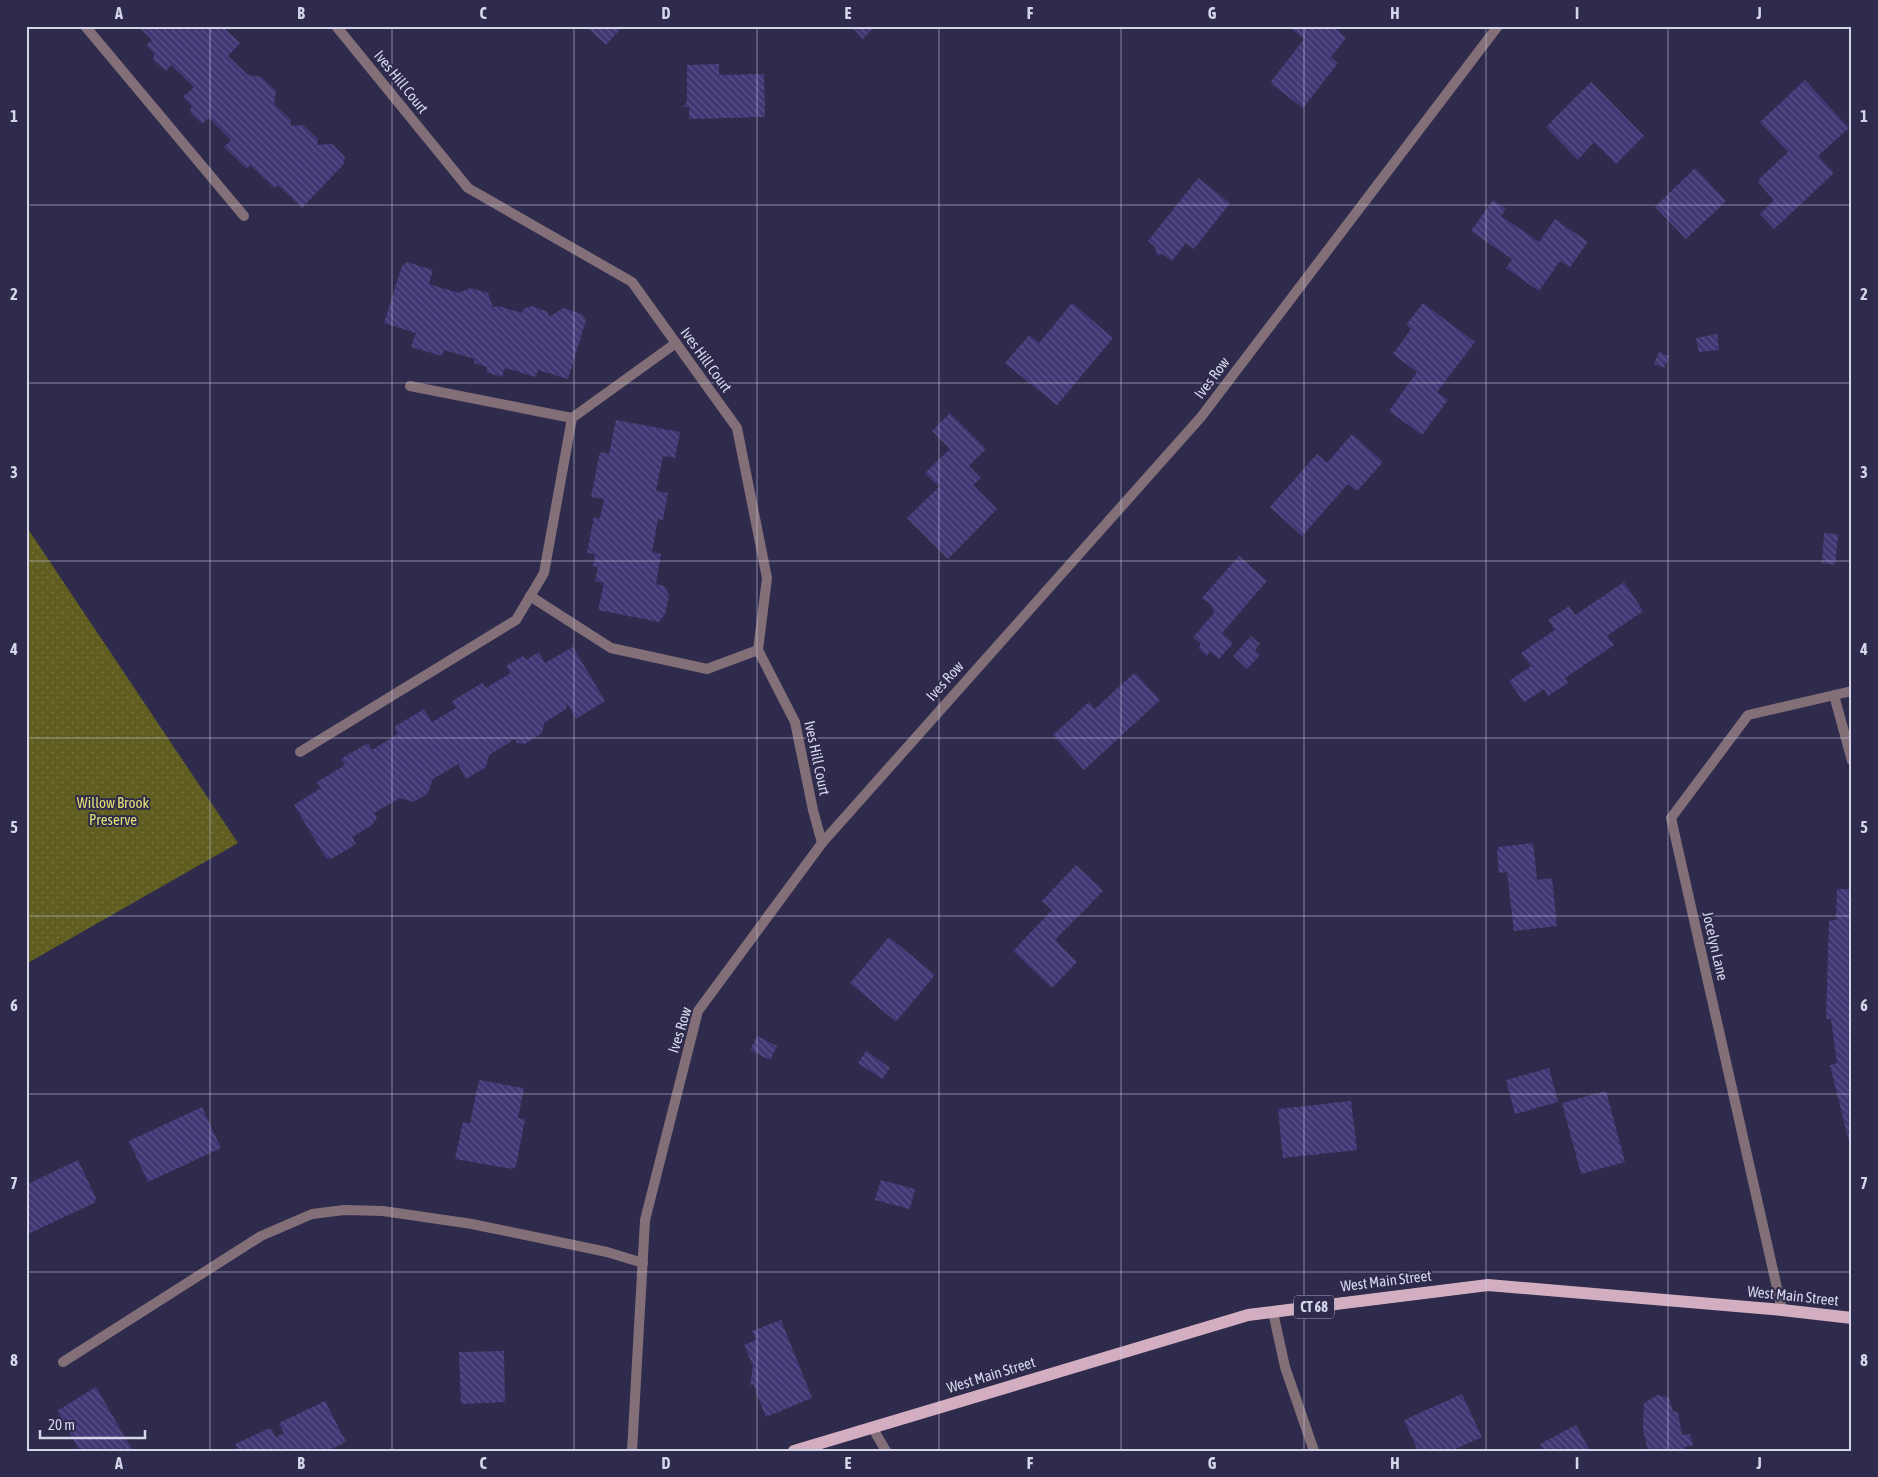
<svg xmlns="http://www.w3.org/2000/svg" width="1878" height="1477" viewBox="0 0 1878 1477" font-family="'Asap Condensed',sans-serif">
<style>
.grass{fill:url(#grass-dots)}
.building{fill:url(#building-back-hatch)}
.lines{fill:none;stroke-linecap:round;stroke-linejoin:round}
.service{stroke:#826f78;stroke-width:10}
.minor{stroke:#826f78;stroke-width:10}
.primary{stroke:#d3aec0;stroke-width:12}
.grid{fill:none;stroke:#d6d6eb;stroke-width:1;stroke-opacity:0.55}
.labels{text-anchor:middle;stroke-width:4;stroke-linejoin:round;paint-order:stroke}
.shield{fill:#2f2b4c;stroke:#a4a3bb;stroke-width:1}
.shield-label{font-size:14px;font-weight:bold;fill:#d6d6eb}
.street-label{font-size:15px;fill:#d6d6eb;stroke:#2f2b4c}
.park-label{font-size:15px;fill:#e3e073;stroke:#2f2b4c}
.neatline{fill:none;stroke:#d6d6eb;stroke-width:2}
.grid-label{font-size:16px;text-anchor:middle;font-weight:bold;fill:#d6d6eb}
</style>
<defs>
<pattern id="grass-dots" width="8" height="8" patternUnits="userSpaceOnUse" patternTransform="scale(1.25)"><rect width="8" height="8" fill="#5f5d1f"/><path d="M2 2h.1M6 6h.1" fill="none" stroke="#757440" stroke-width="1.8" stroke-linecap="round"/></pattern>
<pattern id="building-back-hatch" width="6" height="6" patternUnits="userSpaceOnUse" patternTransform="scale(1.25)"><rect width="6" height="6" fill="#403774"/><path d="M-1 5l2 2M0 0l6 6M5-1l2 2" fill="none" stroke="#5b5388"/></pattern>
</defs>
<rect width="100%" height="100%" fill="#2f2b4c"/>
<!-- grass -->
<path class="grass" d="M26,526L238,843L26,964Z"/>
<!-- building -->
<g class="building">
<path d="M138,26H222L240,43L228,56L248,75L261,77L276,91L274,104L291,120V126L303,125L318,139L317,145L332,144L345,157L343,165L302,208L278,185L274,188L250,165L247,169L224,147L231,140L209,118L202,124L190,112L192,106L183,97L194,87L171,65L166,71L153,60L154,53L146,45L152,40Z"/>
<path d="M586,26H623L606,45Z"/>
<path d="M851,26H875L863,39Z"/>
<path d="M1288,26H1333L1346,38L1331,57L1338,63L1303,108L1270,83L1304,39Z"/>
<path d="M719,64V75L764,74L765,117L689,119V107H684L687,100V65Z"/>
<path d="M1805,80L1849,128L1818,156L1834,173L1774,229L1760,214L1774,200L1758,182L1759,179L1788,152L1760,122Z"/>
<path d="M1591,82L1644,136L1616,164L1594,142L1578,160L1546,127Z"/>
<path d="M1695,168L1726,201L1686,239L1655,207Z"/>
<path d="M1198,178L1230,203L1194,249L1186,243L1172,261L1162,254L1157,256L1155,247L1148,241Z"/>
<path d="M1493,200L1506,209L1501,216L1539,242L1555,219L1588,242L1570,267L1560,261L1539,291L1506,268L1512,259L1471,231Z"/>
<path d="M407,262L433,270L429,284L459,293L471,288L488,293L493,307L498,306L522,313L523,309L532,306L548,312L549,317L563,308L582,314L586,320L568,379L538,370L536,377L505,368L502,377L486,372L487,367L474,363L475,359L444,350L442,356L411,347L416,333L384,323L402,266Z"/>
<path d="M1072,303L1113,338L1057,405L1005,363L1029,335L1039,343Z"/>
<path d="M1423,303L1475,342L1437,392L1448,400L1422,435L1389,411L1417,372L1393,354L1411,329L1406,325Z"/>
<path d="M1717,334L1719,350L1699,352L1696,338Z"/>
<path d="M1659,352L1669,356L1664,368L1654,364Z"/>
<path d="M950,413L986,449L969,466L981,478L973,485L997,509L948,559L907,518L939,487L925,473L950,449L932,431Z"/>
<path d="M616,420L680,432L675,458L663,456L656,491L668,493L663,520L658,519L652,552L661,554L656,584L664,586L669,595L665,614L659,622L598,610L604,583L595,581L598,567L593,566L595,554L587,553L594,517L600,518L604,499L591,497L600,452L609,454Z"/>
<path d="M1352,434L1383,462L1357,491L1348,484L1302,536L1270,507L1317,454L1327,463Z"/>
<path d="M1824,533L1838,534L1835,565L1822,563Z"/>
<path d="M1239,556L1267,581L1222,633L1233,643L1219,659L1210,651L1207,656L1198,648L1201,644L1193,637L1214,613L1211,605L1202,598Z"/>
<path d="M1624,582L1643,611L1607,636L1614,645L1565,678L1568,683L1548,696L1544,689L1524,702L1509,681L1531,666L1521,653L1555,630L1548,620L1569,606L1575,615Z"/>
<path d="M1251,636L1260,644L1255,650L1260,655L1247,669L1233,656Z"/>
<path d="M573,647L605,701L576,719L567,703L566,709L544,723L542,733L525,744L517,743L515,739L489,755L486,767L466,779L458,764L433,779L427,794L413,802L400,798L374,813L377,818L372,825L352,837L356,844L331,859L326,858L294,805L321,788L317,782L345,765L341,759L368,743L372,750L398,734L394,727L424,709L432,722L456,708L452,701L482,683L486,688L511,673L506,666L523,656L526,660L539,652L545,663Z"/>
<path d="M1133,674H1136L1160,700L1084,770L1053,735L1089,702L1095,709Z"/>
<path d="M1533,843L1537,880L1552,878L1557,926L1514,931L1507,872L1499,873L1497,850L1499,847Z"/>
<path d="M1076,865L1103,891L1055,940L1077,962L1052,988L1013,951L1052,910L1042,901Z"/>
<path d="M1837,889H1852L1851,1150L1830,1065L1837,1063L1831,1019H1826L1829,921L1836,920Z"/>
<path d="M889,937L935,975L896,1022L850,983Z"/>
<path d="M757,1036L777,1046L770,1060L750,1050Z"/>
<path d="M866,1051L890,1068L882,1079L858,1063Z"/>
<path d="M1549,1068L1558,1102L1515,1114L1506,1080Z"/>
<path d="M479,1080L524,1088L518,1118L525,1119L516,1166L513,1169L455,1159L463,1122L470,1123Z"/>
<path d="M1606,1091L1625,1162L1581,1174L1562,1103Z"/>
<path d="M1351,1101L1357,1150L1283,1158L1278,1109Z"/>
<path d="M202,1107L221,1148L148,1182L129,1141Z"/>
<path d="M78,1160L96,1198L94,1203L26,1235V1185Z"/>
<path d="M881,1180L915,1189L910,1209L875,1200Z"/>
<path d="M781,1320L812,1398L766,1417L753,1384L750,1386L753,1366L744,1345L756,1340L752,1331Z"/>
<path d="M504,1351L505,1402L461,1404L459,1352Z"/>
<path d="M96,1387L133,1451H80L57,1411Z"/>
<path d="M1462,1394L1482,1437L1451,1451H1418L1404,1420Z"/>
<path d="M1657,1395L1669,1398L1673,1411L1678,1413L1682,1435L1690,1434L1693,1445L1685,1447V1451H1648L1643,1430L1644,1403Z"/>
<path d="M325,1401L346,1442L327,1451H239L235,1444L268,1429H272L275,1437L284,1433L279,1423Z"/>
<path d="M1576,1425L1590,1451H1544L1540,1444Z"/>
</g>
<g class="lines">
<!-- service -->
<g class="service">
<path d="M85,26L244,216"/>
<path d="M410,386L572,418"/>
<path d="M530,596L611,648L707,669L758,650"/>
<path d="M1834,695L1852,761"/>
<path d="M300,752L516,620L544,573L572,418L676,343"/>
<path d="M1273,1312L1285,1367L1314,1451"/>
<path d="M63,1362L261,1236L312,1214L344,1210L383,1211L472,1224L607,1252L643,1263"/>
</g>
<!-- minor -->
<g class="minor">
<path d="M336,26L468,188L632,282L737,428L767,578L758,650L795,722L813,810L822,843"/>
<path d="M1782,1310L1671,818L1748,715L1852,691"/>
<path d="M872,1427L886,1451"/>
<path d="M632,1451L645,1220L698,1011L822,843L1201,417L1498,26"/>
</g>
<!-- primary -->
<path class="primary" d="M794,1451L1248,1315L1488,1285L1782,1310L1852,1318"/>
</g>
<!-- grid -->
<path class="grid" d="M210,26V1451M392,26V1451M574,26V1451M757,26V1451M939,26V1451M1121,26V1451M1304,26V1451M1486,26V1451M1668,26V1451M26,205H1852M26,383H1852M26,561H1852M26,738H1852M26,916H1852M26,1094H1852M26,1272H1852"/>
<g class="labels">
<!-- shield labels -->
<rect class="shield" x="1294" y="1295.5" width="40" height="23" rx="4"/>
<g class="shield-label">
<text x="1314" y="1312">CT 68</text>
</g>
<!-- street labels -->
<g class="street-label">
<text transform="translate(401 82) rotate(51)" y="5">Ives Hill Court</text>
<text transform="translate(706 360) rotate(54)" y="5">Ives Hill Court</text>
<text transform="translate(1212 378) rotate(-53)" y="5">Ives Row</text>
<text transform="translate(945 681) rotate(-48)" y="5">Ives Row</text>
<text transform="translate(817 758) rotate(78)" y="5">Ives Hill Court</text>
<text transform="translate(1715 946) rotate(77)" y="5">Jocelyn Lane</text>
<text transform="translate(680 1030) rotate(-73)" y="5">Ives Row</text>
<text transform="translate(1386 1281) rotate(-7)" y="5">West Main Street</text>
<text transform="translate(1793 1296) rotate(6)" y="5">West Main Street</text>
<text transform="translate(991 1375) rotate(-17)" y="5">West Main Street</text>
</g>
<!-- park labels -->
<g class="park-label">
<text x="113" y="808">Willow Brook<tspan x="113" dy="17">Preserve</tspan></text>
</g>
</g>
<!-- border -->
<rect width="1878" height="1477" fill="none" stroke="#2f2b4c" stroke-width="55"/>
<!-- scale -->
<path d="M40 1430v8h105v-8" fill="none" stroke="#d6d6eb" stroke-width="2.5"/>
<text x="48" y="1430" font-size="15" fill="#d6d6eb" stroke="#2f2b4c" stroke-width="4" paint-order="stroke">20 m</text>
<rect x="28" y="28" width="1822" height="1422" class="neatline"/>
<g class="grid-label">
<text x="119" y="19">A</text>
<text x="301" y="19">B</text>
<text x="483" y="19">C</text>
<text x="666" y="19">D</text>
<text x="848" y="19">E</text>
<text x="1030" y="19">F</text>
<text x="1212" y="19">G</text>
<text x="1395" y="19">H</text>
<text x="1577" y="19">I</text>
<text x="1759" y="19">J</text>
<text x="14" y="122">1</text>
<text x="1864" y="122">1</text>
<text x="14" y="300">2</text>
<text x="1864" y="300">2</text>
<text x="14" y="478">3</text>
<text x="1864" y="478">3</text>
<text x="14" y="655">4</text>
<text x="1864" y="655">4</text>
<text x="14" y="833">5</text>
<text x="1864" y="833">5</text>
<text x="14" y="1011">6</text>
<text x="1864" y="1011">6</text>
<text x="14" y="1189">7</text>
<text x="1864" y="1189">7</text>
<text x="14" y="1366">8</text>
<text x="1864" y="1366">8</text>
<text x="119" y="1469">A</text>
<text x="301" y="1469">B</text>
<text x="483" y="1469">C</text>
<text x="666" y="1469">D</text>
<text x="848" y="1469">E</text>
<text x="1030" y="1469">F</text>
<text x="1212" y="1469">G</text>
<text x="1395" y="1469">H</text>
<text x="1577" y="1469">I</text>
<text x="1759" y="1469">J</text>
</g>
</svg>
